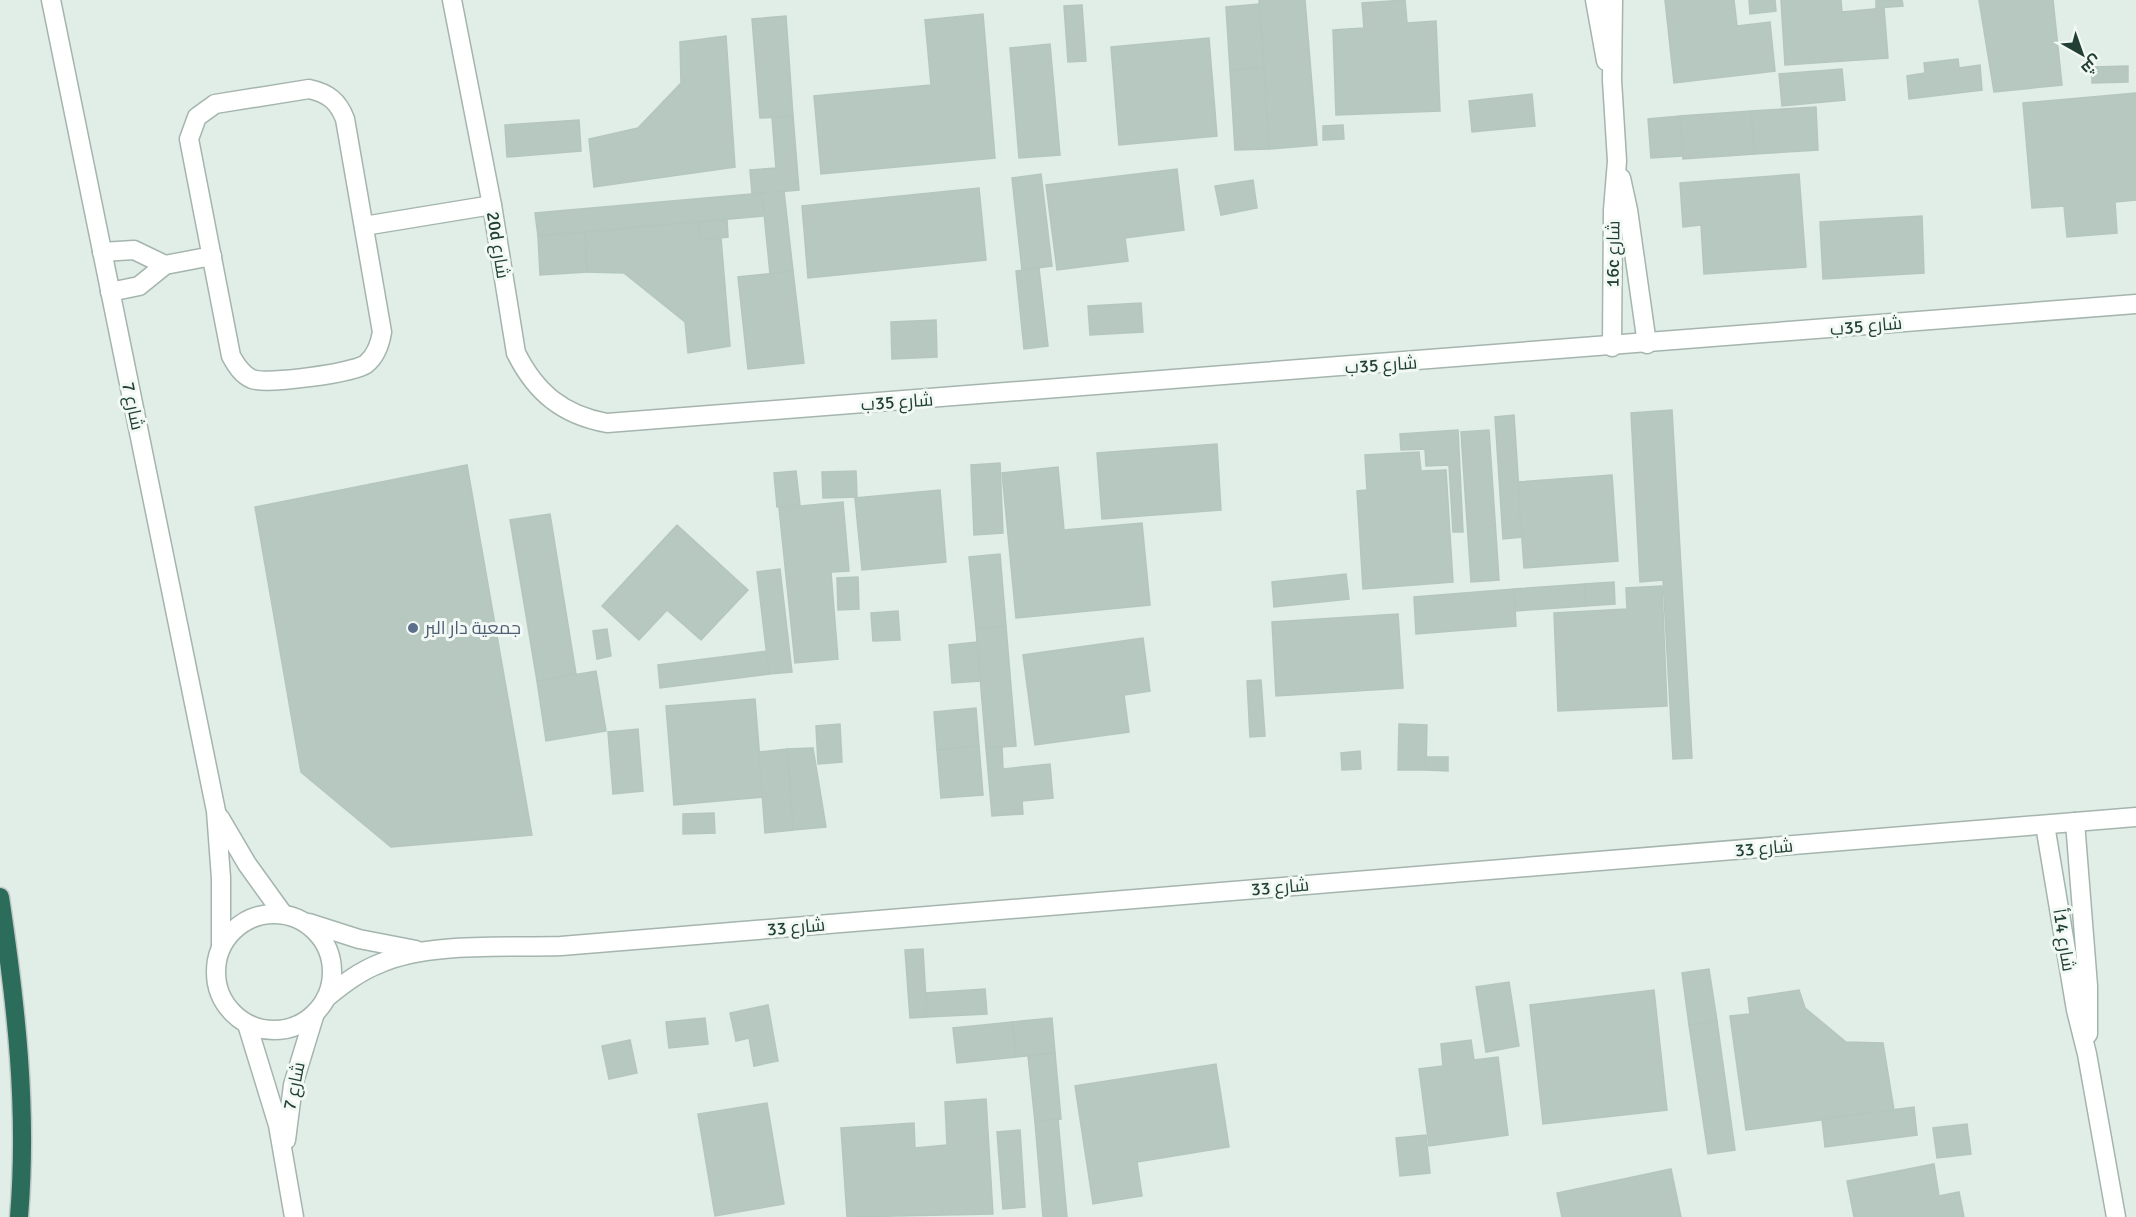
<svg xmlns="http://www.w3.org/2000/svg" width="2136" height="1217" viewBox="0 0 2136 1217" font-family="Signika,Cairo,sans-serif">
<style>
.building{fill:#b7c8c0;stroke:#b4c7be;stroke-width:1.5}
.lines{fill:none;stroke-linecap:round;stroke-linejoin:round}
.service-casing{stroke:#a4b5ae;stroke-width:21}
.minor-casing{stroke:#a4b5ae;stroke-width:21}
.motorway-casing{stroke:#c1c9c6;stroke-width:21}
.service{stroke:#fff;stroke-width:18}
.minor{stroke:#fff;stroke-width:18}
.motorway{stroke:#2b6c5b;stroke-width:18}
.service-dot{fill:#5c6f8a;stroke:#f2f9f5;stroke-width:2}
.labels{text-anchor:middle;stroke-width:6;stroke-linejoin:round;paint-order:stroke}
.street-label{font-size:18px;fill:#213f35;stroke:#f2f9f5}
.service-label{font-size:18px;fill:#4e5e75;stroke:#f2f9f5;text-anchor:start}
</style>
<rect width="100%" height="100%" fill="#e1ede7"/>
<!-- building -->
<g class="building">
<path d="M1259,0H1305L1317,145L1269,149Z"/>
<path d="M1405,0L1407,23L1436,21L1440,111L1336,115L1333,30L1364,28L1362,3Z"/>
<path d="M1665,0H1734L1737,26L1770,22L1775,71L1674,83Z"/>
<path d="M1749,0H1775L1776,11L1750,14Z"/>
<path d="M1781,0H1841L1842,12L1884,8L1888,58L1785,65Z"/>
<path d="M1876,0H1902L1903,6L1876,8Z"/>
<path d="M1979,0H2053L2062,85L1994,92Z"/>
<path d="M1259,4L1264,68L1230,70L1226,7Z"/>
<path d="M1082,5L1086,61L1068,62L1064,6Z"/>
<path d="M983,14L995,158L821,174L814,96L931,85L925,20Z"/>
<path d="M786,16L793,116L760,118L752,19Z"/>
<path d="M726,36L735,167L594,187L589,139L638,128L681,83L680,42Z"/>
<path d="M1209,38L1217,136L1119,145L1111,47Z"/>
<path d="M1050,44L1060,155L1019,158L1010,48Z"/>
<path d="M1958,59L1959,68L1980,65L1982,90L1909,99L1907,76L1925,73L1924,63Z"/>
<path d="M2128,66V82L2092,83V67Z"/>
<path d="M1264,68L1269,149L1235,150L1230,70Z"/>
<path d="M1842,69L1845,100L1782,106L1779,74Z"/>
<path d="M2136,93V200L2115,202L2117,233L2067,237L2064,206L2032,208L2023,103Z"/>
<path d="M1532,94L1535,126L1472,132L1469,101Z"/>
<path d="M1816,107L1818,150L1754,154L1751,111Z"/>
<path d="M1751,111L1754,154L1683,159L1680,116Z"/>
<path d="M793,116L799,190L752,194L750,170L776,168L772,118Z"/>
<path d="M1680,116L1682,156L1651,158L1648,119Z"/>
<path d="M579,120L581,151L507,157L505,125Z"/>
<path d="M1343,125L1344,139L1323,140V126Z"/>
<path d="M1177,169L1184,230L1125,238L1128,261L1057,270L1046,185Z"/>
<path d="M1041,174L1052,266L1022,270L1012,178Z"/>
<path d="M1799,174L1806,267L1704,274L1701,225L1683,227L1680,183Z"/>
<path d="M1253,180L1257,208L1221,215L1215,186Z"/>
<path d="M979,188L986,260L808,278L802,206Z"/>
<path d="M784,191L793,271L770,274L762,193Z"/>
<path d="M762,193L763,216L538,236L535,213Z"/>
<path d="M1922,216L1924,273L1823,279L1820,222Z"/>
<path d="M727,220L728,237L700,240L698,222Z"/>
<path d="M698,222L700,240L721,238L730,346L688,353L685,322L624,273L587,272L585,232Z"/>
<path d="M585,232L587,272L540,275L538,236Z"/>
<path d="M1039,268L1048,346L1024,349L1016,271Z"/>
<path d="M793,271L804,363L748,369L738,277Z"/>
<path d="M1141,303L1143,332L1090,335L1088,306Z"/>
<path d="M936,320L937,357L892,359L891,322Z"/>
<path d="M1672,410L1692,758L1673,759L1663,580L1640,582L1631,413Z"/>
<path d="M1514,415L1522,537L1503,539L1495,417Z"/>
<path d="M1458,430L1463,532H1453L1449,465L1426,466L1425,449L1401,450L1400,434Z"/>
<path d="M1489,430L1499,580L1471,582L1461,432Z"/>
<path d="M1217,444L1221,510L1102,519L1097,453Z"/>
<path d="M1419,452L1421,471L1446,470L1453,582L1363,589L1357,491L1367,490L1365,455Z"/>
<path d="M1000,463L1003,533L974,535L971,465Z"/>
<path d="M467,465L532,835L391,847L301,772L255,507Z"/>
<path d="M1058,467L1064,530L1142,523L1150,605L1016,618L1002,473Z"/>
<path d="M796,471L800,505L777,507L774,473Z"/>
<path d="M856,471L857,497L823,498L822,472Z"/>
<path d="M1612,475L1618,561L1524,568L1518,482Z"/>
<path d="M940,490L946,562L862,570L855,498Z"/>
<path d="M843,502L849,571L831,572L838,659L795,663L779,508Z"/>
<path d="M550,514L576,674L537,681L510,520Z"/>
<path d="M677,525L748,590L701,640L667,610L639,640L602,606Z"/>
<path d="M1000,554L1006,626L976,629L969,557Z"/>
<path d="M780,569L792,672L769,674L757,572Z"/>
<path d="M1346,574L1349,599L1274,607L1272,582Z"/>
<path d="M858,577L859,609L838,610L837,578Z"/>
<path d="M1614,582L1615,604L1586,606L1584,584Z"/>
<path d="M1584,584L1586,606L1515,611L1514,589Z"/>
<path d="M1662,586L1667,706L1558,711L1554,613L1627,609L1626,588Z"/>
<path d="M1514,589L1516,626L1416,634L1414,597Z"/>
<path d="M898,611L900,640L873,641L871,613Z"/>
<path d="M1398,614L1403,688L1276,696L1272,622Z"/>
<path d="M1006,626L1016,746L986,748L976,629Z"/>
<path d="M607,629L611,656L597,659L593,631Z"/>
<path d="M1143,638L1150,691L1124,695L1129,732L1035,745L1023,655Z"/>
<path d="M977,642L980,681L952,683L949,645Z"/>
<path d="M767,651L769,674L660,688L658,665Z"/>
<path d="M596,671L606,731L546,741L537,681Z"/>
<path d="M1261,680L1265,736L1250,737L1247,681Z"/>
<path d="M755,699L763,797L674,805L666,706Z"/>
<path d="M976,708L979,746L937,750L934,712Z"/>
<path d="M840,724L842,762L818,764L816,726Z"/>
<path d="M1399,724L1427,725L1426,770H1398Z"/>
<path d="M638,729L643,791L613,794L608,732Z"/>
<path d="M979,746L983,795L941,798L937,750Z"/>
<path d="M1002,747L1003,769L1050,764L1053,798L1022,801L1023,814L992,816L986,748Z"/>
<path d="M813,748L826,827L793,830L787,749Z"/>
<path d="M787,749L793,830L765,833L759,752Z"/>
<path d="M1360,751L1361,769L1342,770L1341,753Z"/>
<path d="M1426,757H1448V771L1426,770Z"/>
<path d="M714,813L715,833L683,834V814Z"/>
<path d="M923,949L927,1017L910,1018L905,950Z"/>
<path d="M1709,969L1717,1021L1689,1025L1682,973Z"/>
<path d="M1509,982L1519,1046L1486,1052L1476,987Z"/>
<path d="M985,989L987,1014L927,1017L925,993Z"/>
<path d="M1654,990L1667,1110L1543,1124L1530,1005Z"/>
<path d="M1799,990L1805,1008L1846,1042L1883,1043L1894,1110L1746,1130L1730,1016L1750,1014L1748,998Z"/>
<path d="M768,1005L778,1061L754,1066L749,1038L736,1041L730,1013Z"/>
<path d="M705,1018L708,1044L669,1048L666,1022Z"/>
<path d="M1052,1018L1055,1053L1016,1057L1012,1022Z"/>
<path d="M1717,1021L1735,1150L1708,1154L1689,1025Z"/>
<path d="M1012,1022L1016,1057L957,1063L953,1028Z"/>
<path d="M630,1040L637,1073L609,1079L602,1046Z"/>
<path d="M1471,1040L1474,1060L1498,1057L1508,1135L1429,1146L1419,1069L1443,1066L1441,1044Z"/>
<path d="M1055,1053L1061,1119L1035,1122L1028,1056Z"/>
<path d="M1216,1064L1229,1147L1137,1162L1142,1196L1093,1204L1075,1086Z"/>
<path d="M986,1099L993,1214L847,1217L841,1128L914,1123L915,1148L947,1145L945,1102Z"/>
<path d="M767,1103L784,1204L715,1216L698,1114Z"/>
<path d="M1914,1107L1917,1135L1825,1147L1822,1119Z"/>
<path d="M1058,1119L1067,1217H1043L1035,1122Z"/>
<path d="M1967,1124L1971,1154L1937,1158L1933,1128Z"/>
<path d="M1020,1130L1025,1207L1003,1209L997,1132Z"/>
<path d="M1426,1135L1430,1173L1400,1176L1396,1138Z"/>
<path d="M1934,1164L1939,1196L1959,1192L1964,1217H1854L1847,1181Z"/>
<path d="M1671,1169L1681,1217H1562L1557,1193Z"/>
</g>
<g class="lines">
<!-- service casing -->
<g class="service-casing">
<g id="service">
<path d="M309,89C328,93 338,101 345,119L382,332C380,344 376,356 366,364C354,373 265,385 252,379C242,375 236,365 231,356L189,139L197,117L215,104Z"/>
<path d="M364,226L492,205"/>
<path d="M102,252L134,250L165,265"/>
<path d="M110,292L139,286L165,265L212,256"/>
</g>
</g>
<!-- minor casing -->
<g class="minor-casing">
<g id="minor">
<path d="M51,0L216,811L221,878V945"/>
<path d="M452,0L492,205L516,353C536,393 563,415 607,423L2136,304"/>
<path d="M1595,0L1606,61"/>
<path d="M1621,178L1628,210L1647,344"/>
<path d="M1612,347L1613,210L1617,161L1612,80L1613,0"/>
<path d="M220,818L247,864L283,914"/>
<path d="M2075,822L2088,986V1034"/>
<path d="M2045,825L2076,1010L2087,1054L2116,1217"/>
<circle cx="274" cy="972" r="58"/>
<path d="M309,923L359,939L416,950"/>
<path d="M326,998C343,984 360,971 381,963C429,942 507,948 561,946L2136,817"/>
<path d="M247,1024L278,1125L294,1217"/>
<path d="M286,1140L293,1085L315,1013"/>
</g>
</g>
<!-- motorway casing -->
<g class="motorway-casing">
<path id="motorway" d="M0,897C16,1004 28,1108 19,1217"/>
</g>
<!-- service -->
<use href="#service" class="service"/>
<!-- minor -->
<use href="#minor" class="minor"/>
<!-- motorway -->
<use href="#motorway" class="motorway"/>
</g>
<!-- markers -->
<circle class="service-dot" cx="413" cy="628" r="6"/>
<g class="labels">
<!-- street labels -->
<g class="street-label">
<text transform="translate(498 245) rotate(81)" y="6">20d شارع</text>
<text transform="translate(1613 254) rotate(-89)" y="6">16c شارع</text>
<text transform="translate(1866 326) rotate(-5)" y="6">شارع 35ب</text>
<text transform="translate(1381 365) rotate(-4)" y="6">شارع 35ب</text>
<text transform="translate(897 402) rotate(-4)" y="6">شارع 35ب</text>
<text transform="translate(133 406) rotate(78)" y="6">شارع 7</text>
<text transform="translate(1764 848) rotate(-5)" y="6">شارع 33</text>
<text transform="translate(1280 887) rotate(-5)" y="6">شارع 33</text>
<text transform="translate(796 927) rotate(-5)" y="6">شارع 33</text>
<text transform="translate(2064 940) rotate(81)" y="6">شارع 14أ</text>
<text transform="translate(294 1086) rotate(-78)" y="6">شارع 7</text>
</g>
<!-- service labels -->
<g class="service-label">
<text x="425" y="634">جمعية دار البر</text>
</g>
</g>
<!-- north arrow -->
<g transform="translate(2082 54) rotate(140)" stroke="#f2f9f5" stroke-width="4.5" paint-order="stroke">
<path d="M0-4.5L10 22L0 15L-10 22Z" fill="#213f35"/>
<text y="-9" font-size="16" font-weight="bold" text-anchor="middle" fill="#213f35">ش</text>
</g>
</svg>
